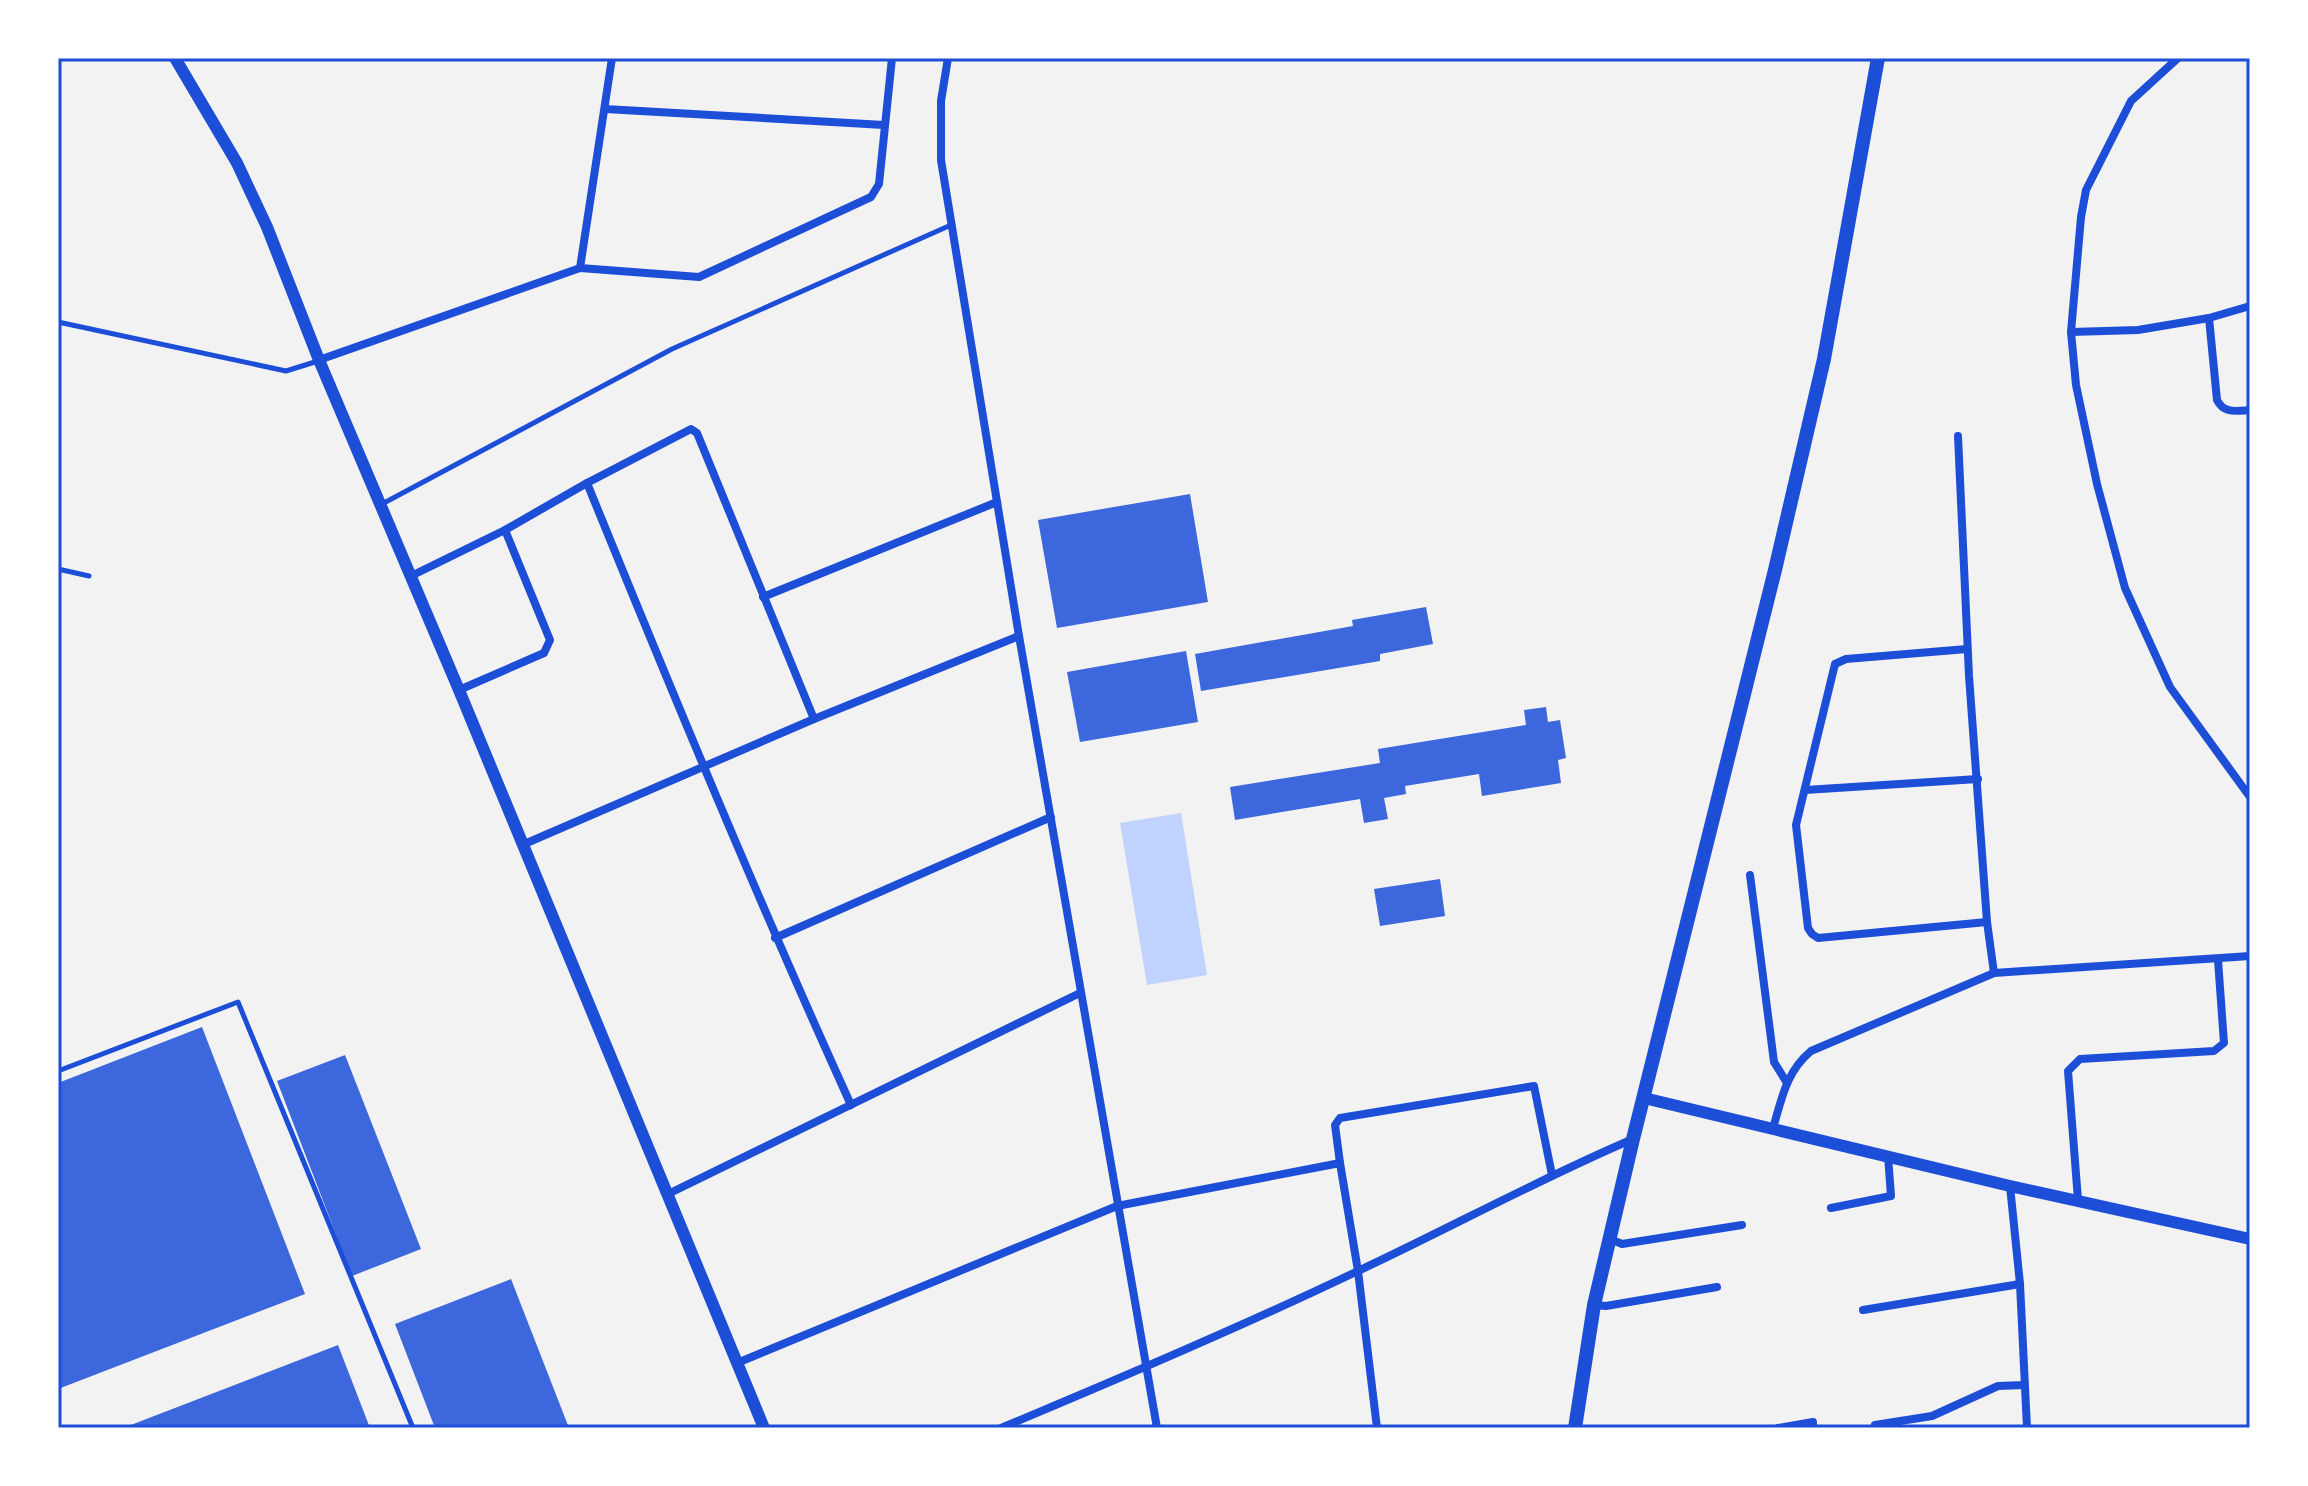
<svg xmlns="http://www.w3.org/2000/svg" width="2308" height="1486" viewBox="0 0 2308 1486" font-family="Arial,sans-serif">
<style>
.water{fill:#bfd3fe}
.building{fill:#3d67dc}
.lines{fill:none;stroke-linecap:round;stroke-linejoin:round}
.service{stroke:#1d4ed8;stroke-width:5}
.minor{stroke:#1d4ed8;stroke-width:8}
.tertiary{stroke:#1d4ed8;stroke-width:12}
.secondary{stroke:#1d4ed8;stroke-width:14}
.neatline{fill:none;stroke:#1d4ed8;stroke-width:3}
</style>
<rect width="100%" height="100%" fill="#f2f2f2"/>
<!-- water -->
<path class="water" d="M1181,813L1207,975L1147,985L1120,823Z"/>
<!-- building -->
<g class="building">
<path d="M1190,494L1208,602L1057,628L1038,520Z"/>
<path d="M1426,607L1433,644L1380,654V661L1201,691L1195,654L1353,626L1352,620Z"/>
<path d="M1186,651L1198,722L1080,742L1067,672Z"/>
<path d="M1546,707L1548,722L1560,720L1566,758L1558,760L1561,783L1482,796L1479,774L1405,786L1406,794L1384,798L1388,819L1364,823L1360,799L1235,820L1230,787L1380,763L1378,749L1526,725L1524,710Z"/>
<path d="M1440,879L1445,916L1380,926L1374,889Z"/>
<path d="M202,1027L305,1294L58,1389V1083Z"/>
<path d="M345,1055L421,1249L352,1276L277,1081Z"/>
<path d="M511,1279L569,1428H435L395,1324Z"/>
<path d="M338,1345L370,1428H123Z"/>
</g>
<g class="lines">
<!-- service -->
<g class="service">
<path d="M58,322L286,371L318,361"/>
<path d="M382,504L672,349L951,225"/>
<path d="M58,569L89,576"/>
<path d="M58,1071L238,1002L413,1428"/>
</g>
<!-- minor -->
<g class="minor">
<path d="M948,58L941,101V160L1019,636L1157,1428"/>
<path d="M2178,58L2131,101L2086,190L2081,217L2071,332L2076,385L2097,484L2125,588L2170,687L2250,797"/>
<path d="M605,109L884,125"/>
<path d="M580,268L699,277L871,197L879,184L892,58"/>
<path d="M2209,318L2217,400C2224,414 2236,411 2250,410"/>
<path d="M2071,332L2138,330L2209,318L2250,306"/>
<path d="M319,360L580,268L612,58"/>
<path d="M1958,436L1969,676L1987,922L1994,973"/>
<path d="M587,483C672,692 758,900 851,1105"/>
<path d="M411,576L505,530L587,483L691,429L697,433L814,719"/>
<path d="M763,597L997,502"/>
<path d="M1967,649L1846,659L1835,664L1796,825L1808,928L1812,934L1818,938L1987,922"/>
<path d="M459,690L544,653L550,640L505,530"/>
<path d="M1805,790L1978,779"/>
<path d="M522,845L814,719L1019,636"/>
<path d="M1750,875L1774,1062L1787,1083"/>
<path d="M775,938L1051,817"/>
<path d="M1773,1128C1782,1098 1786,1072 1811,1051L1994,973L2250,956"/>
<path d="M1340,1163L1335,1125L1340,1118L1534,1086L1552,1175"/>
<path d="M2010,1186L2020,1284L2027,1428"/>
<path d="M668,1194L1080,993"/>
<path d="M2078,1200L2068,1071L2080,1059L2214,1051L2224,1043L2218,960"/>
<path d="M1831,1208L1891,1196L1888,1156"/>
<path d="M1610,1239L1622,1244L1742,1225"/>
<path d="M1594,1305L1606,1306L1717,1287"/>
<path d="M1863,1310L2020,1284"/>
<path d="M737,1363L1117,1206L1340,1163L1358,1271L1377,1428"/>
<path d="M1875,1425L1932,1416L1998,1386L2024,1385"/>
<path d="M1001,1428C1121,1378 1241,1327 1358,1271C1450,1228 1539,1179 1633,1139"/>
<path d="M1778,1428L1813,1422V1428"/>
</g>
<!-- tertiary -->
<g class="tertiary">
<path d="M175,58L237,163L267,227L319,360L459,690L764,1428"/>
<path d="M1644,1098L2010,1186L2250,1239"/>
</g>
<!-- secondary -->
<path class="secondary" d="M1575,1428L1594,1305L1633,1139L1775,570L1824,359L1878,58"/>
</g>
<!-- border -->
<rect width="2308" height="1486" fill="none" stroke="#ffffff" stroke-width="120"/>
<rect x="60" y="60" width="2188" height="1366" class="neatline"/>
</svg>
